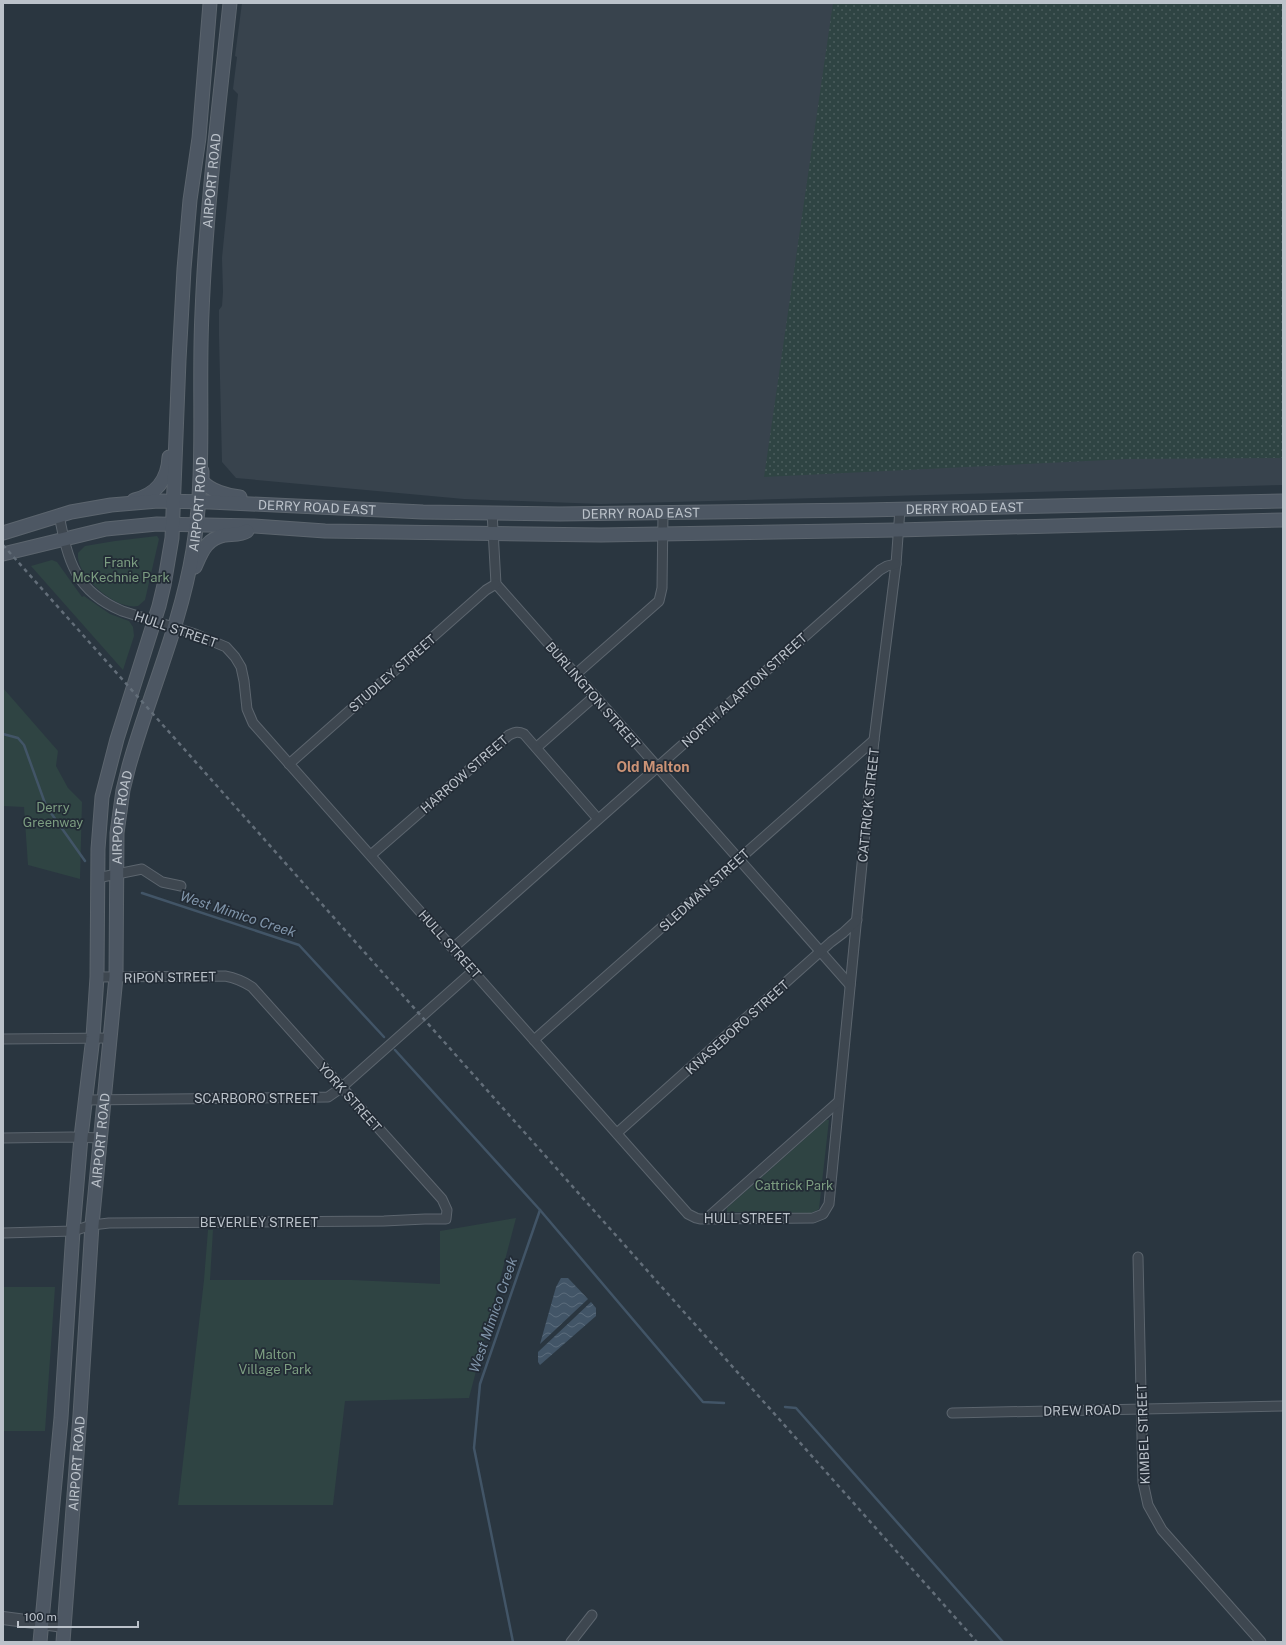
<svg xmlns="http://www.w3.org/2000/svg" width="1286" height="1645" viewBox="0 0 1286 1645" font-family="'Public Sans',sans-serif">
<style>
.airport{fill:#38434d}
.grass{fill:url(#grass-dots)}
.park{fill:#2f4443}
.water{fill:url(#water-waves)}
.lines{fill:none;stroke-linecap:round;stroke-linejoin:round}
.stream{stroke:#425567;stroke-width:2.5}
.minor-casing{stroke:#5c656e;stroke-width:11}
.tertiary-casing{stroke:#5c656e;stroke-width:14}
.secondary-casing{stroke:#5c656e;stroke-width:15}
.minor{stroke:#3e4750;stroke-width:9}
.tertiary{stroke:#3e4750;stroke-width:12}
.secondary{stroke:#4d5763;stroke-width:13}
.rail{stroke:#636e79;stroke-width:2.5;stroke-dasharray:4 4;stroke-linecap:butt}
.labels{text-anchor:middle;stroke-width:3.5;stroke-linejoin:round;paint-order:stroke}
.street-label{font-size:13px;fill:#bbc2ca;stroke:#232c36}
.park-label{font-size:13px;fill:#7c9d81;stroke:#232c36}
.neighbourhood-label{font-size:14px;font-weight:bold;fill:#cb9376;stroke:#232c36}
.water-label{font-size:14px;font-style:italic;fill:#8095aa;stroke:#232c36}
</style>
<defs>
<pattern id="grass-dots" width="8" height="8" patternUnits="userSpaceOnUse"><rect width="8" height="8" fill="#2f4443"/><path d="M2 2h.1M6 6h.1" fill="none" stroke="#4b5d5d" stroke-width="1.8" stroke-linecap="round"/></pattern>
<pattern id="water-waves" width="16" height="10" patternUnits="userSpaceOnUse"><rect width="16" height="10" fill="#425567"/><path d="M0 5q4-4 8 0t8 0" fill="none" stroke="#5b6c7b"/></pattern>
</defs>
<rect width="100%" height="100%" fill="#2a3640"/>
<!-- airport -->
<path class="airport" d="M242,3H1283V485L601,504L464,499L236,478L222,462L219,336V310L222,306L223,292L222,258L238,94L233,89L237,57L235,56Z"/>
<!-- grass -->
<path class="grass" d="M833,3H1283V458L1128,459L764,477Z"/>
<!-- park -->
<g class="park">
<path d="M157,536L159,539L145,600L138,606C117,611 75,576 78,553L85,546L115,541Z"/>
<path d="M52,560L57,562L82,597L84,596L110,614L129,621L133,627L134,636L123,670L31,566Z"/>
<path d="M3,688L58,751L56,766L68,788L82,802L80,879L28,865L24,807L3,806Z"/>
<path d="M826,1120H829L819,1209L812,1213L727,1212V1208Z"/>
<path d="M516,1218L469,1398L345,1401L333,1505H178L204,1280L208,1230H213L210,1280H352L440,1284V1231Z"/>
<path d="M3,1287H55L45,1431H3Z"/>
</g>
<!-- water -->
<g class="water">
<path d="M561,1278H568L588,1299L540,1344L556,1287Z"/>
<path d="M591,1302L596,1308V1316L540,1365L538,1362V1352Z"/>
</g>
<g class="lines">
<!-- stream -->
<g class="stream">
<path d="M3,734L18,738L24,745L46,806L85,861"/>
<path d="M142,893L299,945L384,1037"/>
<path d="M395,1050L540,1210L703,1402L724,1403"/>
<path d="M785,1407L796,1408L1003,1642"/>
<path d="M513,1642L474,1448L480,1384L540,1210"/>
</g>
<!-- minor casing -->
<g class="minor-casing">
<g id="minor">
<path d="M492,512L496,584L850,985"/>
<path d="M59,515C68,561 75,591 122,611L195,634L226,647L235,657L241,667L244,681L247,709L253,723L688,1214L696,1218L700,1219L813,1218L823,1214L829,1204L874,740L896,564L900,509"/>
<path d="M576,674L659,601L662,588L663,513"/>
<path d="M537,747L595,696"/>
<path d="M289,764L486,590L496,584"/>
<path d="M371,855L509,735C515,732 518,731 524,734L598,819"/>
<path d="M97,878L142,869L162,882L181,886"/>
<path d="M453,948L880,570L887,566L896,564"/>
<path d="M3,1039L110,1038"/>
<path d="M534,1040L874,740"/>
<path d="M87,1100L328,1097L341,1088L473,971"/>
<path d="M617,1133L831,942L843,933L857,920"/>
<path d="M3,1138L71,1137L102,1138"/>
<path d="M706,1219L838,1102"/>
<path d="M3,1233L73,1231L92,1225L109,1223L384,1221L425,1219H446L447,1210L442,1199L252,987C243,981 236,978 225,976L97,977"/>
<path d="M1138,1257L1143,1482L1148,1505L1162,1530L1261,1642"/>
<path d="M952,1413L1283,1406"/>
<path d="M571,1642L592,1615"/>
</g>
</g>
<!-- tertiary casing -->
<g class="tertiary-casing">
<path id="tertiary" d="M3,1618L64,1626"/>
</g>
<!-- secondary casing -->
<g class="secondary-casing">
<g id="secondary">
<path d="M202,471V481C210,491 228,496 240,497"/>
<path d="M134,500C156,495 168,479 169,457"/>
<path id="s1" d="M3,533L71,512L111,505L158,501L210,502L423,512L560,514L864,510L1283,501"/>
<path d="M3,554L106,529L157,524L254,526L325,531L601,535L897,530L1283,520"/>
<path d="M195,567C202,551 206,539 225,535C232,534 241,535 247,531"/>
<path d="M40,1642L61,1418L73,1231L81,1137L93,1037L97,977L98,849L102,797L117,739L159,606L164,585L172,538L179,360L184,269L190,200L199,138L210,3"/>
<path id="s2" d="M63,1642L80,1415L92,1225L116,977L117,833L123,790L129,766C149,695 181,624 193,550C206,472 198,392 202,313C206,210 219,106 230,3"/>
</g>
</g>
<!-- minor -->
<use href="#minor" class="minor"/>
<!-- tertiary -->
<use href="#tertiary" class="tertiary"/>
<!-- secondary -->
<use href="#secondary" class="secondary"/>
<!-- rail -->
<path class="rail" d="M3,545L977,1642"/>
</g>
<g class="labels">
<!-- street labels -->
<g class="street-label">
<text dy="5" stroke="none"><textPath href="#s2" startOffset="1475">AIRPORT ROAD</textPath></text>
<text dy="5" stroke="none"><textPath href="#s2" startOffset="1151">AIRPORT ROAD</textPath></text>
<text dy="5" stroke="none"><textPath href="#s1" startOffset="318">DERRY ROAD EAST</textPath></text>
<text dy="5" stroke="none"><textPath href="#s1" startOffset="966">DERRY ROAD EAST</textPath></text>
<text dy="5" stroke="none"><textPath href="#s1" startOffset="642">DERRY ROAD EAST</textPath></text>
<text transform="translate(176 629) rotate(19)" y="5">HULL STREET</text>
<text transform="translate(392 673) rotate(-41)" y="5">STUDLEY STREET</text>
<text transform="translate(744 690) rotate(-42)" y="5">NORTH ALARTON STREET</text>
<text transform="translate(593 695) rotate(49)" y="5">BURLINGTON STREET</text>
<text transform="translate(464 774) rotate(-41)" y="5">HARROW STREET</text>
<text transform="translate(868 805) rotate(-84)" y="5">CATTRICK STREET</text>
<text dy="5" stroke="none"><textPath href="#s2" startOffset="827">AIRPORT ROAD</textPath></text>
<text transform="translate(704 890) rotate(-42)" y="5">SLEDMAN STREET</text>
<text transform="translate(450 944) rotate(48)" y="5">HULL STREET</text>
<text transform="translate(170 977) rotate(-1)" y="5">RIPON STREET</text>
<text transform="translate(737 1027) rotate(-42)" y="5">KNASEBORO STREET</text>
<text transform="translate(350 1097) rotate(48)" y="5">YORK STREET</text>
<text x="256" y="1103">SCARBORO STREET</text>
<text dy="5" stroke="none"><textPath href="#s2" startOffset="503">AIRPORT ROAD</textPath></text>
<text x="747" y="1223">HULL STREET</text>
<text x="259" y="1227">BEVERLEY STREET</text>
<text transform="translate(1082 1410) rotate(-1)" y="5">DREW ROAD</text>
<text transform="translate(1143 1434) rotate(-92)" y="5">KIMBEL STREET</text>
<text dy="5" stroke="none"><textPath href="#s2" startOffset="179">AIRPORT ROAD</textPath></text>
</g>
<!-- park labels -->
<g class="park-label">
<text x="121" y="567">Frank<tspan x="121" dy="15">McKechnie Park</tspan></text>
<text x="53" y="812">Derry<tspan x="53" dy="15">Greenway</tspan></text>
<text x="794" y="1190">Cattrick Park</text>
<text x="275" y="1359">Malton<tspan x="275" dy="15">Village Park</tspan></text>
</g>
<!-- neighbourhood labels -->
<g class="neighbourhood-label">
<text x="653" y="772">Old Malton</text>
</g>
<!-- water labels -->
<g class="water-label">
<text transform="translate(238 914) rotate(18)" y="5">West Mimico Creek</text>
<text transform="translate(493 1315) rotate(-71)" y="5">West Mimico Creek</text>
</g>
</g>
<!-- border -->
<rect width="1286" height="1645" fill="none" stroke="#bbc2ca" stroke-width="8"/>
<!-- scale -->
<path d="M18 1621v6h120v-6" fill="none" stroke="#bbc2ca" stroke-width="2"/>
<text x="24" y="1621" font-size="12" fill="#bbc2ca" stroke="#232c36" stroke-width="3" paint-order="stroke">100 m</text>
</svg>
